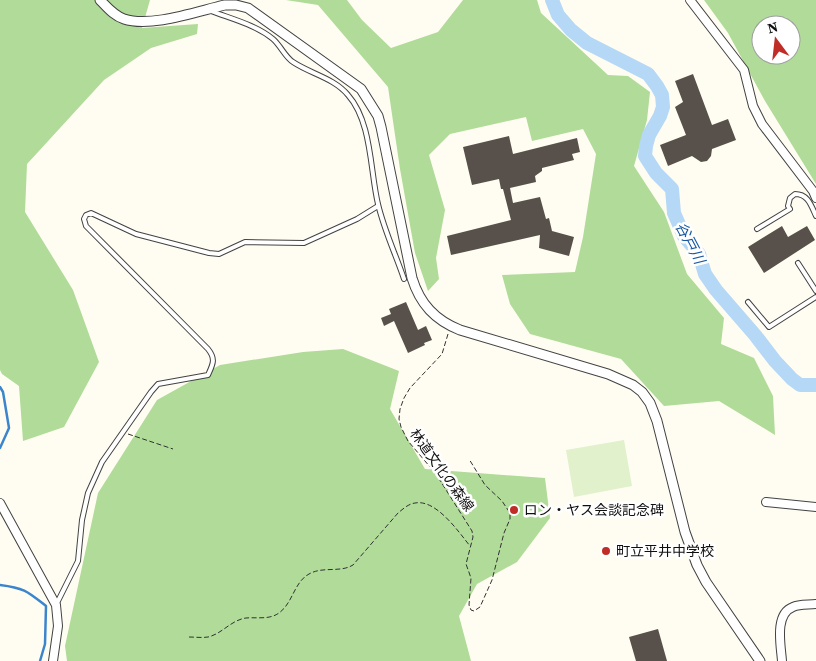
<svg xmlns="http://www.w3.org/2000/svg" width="816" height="661" viewBox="0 0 816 661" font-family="'Source Serif 4','Noto Sans JP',serif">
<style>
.forest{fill:#b0db99;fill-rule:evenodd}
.pitch{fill:#e0f1cc}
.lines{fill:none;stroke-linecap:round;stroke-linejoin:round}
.stream{stroke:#3c85cd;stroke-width:2.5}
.river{stroke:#b5d8f6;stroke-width:14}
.building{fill:#58514b}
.service-casing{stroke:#424242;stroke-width:6}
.minor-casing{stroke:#424242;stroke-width:10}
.tertiary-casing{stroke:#424242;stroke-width:11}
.path{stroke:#313131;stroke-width:1;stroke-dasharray:5 2.5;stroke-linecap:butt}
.service{stroke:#fff;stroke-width:4}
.minor{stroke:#fff;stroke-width:8}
.tertiary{stroke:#fff;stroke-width:9}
.poi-dot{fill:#c02d26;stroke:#fff;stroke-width:2}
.labels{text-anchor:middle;stroke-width:5;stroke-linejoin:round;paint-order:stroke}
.street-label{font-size:14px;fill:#0f0f0f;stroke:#fff}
.poi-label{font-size:14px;fill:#0f0f0f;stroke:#fff;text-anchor:start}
.water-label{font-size:15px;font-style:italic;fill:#1758a1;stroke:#fff}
</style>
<rect width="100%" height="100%" fill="#fffdf1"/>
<!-- forest -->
<g class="forest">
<path d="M0,0H150L142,28L198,24L197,34L151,48L104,80L27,164L25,212L73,290L99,362L64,427L23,441L19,386L2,374L0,370Z"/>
<path d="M286,0H347L362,20L391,48L438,32L463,0H537L541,13L608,75L628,76L650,92L647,120L634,166L664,212L687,274L724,318L721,344L754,358L773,396L775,435L719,401L664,406L621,359L530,334L510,304L502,275L575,272L583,237L596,154L583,129L532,141L526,117L450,134L429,155L445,210L436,258L439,279L428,291L415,253L400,169L388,87L318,5Z"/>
<path d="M704,0H816V184L765,101L728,33ZM761,25H791V55H761Z"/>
<path d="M343,349L399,371L390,409L425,469L545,478L550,518L517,562L477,584L459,616L471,661H67L65,646L98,493L157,400L220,365L303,352Z"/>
</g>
<!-- pitch -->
<path class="pitch" d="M624,440L632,486L574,497L566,450Z"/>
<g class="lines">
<!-- stream -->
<g class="stream">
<path d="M0,387L3,392L9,428L0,448"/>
<path d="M0,585C24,588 27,591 46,606L45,644L40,661"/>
</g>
<!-- river -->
<path class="river" d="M552,0L558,15L571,30L587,43L648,74L657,86L662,95L663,107L660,116L649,135L646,146L645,156L656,173L672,189L674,213L684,236L699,254L705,274L716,290L755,335L775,361L792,379L800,385H816"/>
</g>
<!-- building -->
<g class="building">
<path d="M693,74L712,125L728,119L736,140L712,149L711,156L707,161L701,162L692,156L668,166L660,145L686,135L675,107L683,102L675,81Z"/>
<path d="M509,136L513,154L577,138L580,152L572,154L574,160L542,168V171L535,176L536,182L510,188L513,203L540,197L546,219L549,218L552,231L574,237L569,256L539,248L540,235L451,255L447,236L511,220L503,189H501L499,179L472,185L463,147Z"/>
<path d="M782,226L788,237L807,226L815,240L764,273L748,247Z"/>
<path d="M406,302L418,330L426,326L432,340L424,343L425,345L408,353L394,321L384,326L381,318L391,314L389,309Z"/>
<path d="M658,629L667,661H636L629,637Z"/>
</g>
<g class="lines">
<!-- service casing -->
<g class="service-casing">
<g id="service">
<path d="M211,11C232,19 256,25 273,39C281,46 285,57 293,62C311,74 334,78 348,95C372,122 370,171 378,204C384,230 396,255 404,279"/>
<path d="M757,229L790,209L788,206L790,198L795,194C808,194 811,205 816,216"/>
<path d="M798,263L816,291"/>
<path d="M748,302L769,327L816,297"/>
<path d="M56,605L78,561L82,520L88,493L102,462L151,392L158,384L208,375C213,364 216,359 208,349L86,226L84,219L86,215L91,213L136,234L209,253L219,254L245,242L304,243L357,219L378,206"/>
</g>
</g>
<!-- minor casing -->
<g class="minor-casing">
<g id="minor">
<path d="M690,0L744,70L753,106L762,124L813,191L816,198"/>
<path d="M766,502L816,507"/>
<path d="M0,503L56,605L58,626L53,661"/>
<path d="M782,661C781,646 774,614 793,607C799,604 809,605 816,604"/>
</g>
</g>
<!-- tertiary casing -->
<g class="tertiary-casing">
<path id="tertiary" d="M100,0C107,7 114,16 124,19C151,28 198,11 225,5H236L248,8L361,89L378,116L381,127L412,278C420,304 435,320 460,330L608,374L633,385L642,392L650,403L657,421L685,532L697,565L706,582L760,661"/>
</g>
<!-- path -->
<g class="path">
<path d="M448,334L442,354L410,388L404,398L400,409L399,419L401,427L408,441L436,474L472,531L473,537L466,564L471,578L469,605L471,610L474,611L480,607L492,580L504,533L510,519V513L502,501L485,485L469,459"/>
<path d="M128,434L173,449"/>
<path d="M189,637C195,637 202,638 208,637C222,634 231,620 246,618C257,617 269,620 279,613C293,603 294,582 309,574C323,566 340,573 353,565L398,513C403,509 408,504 415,503C436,499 458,531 470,546"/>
</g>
<!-- service -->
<use href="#service" class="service"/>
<!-- minor -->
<use href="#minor" class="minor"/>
<!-- tertiary -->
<use href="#tertiary" class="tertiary"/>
</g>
<!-- markers -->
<g class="poi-dot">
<circle cx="514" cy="510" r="5"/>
<circle cx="606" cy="551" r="5"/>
</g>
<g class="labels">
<!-- street labels -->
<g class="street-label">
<text transform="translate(442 470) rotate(54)" y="5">林道文化の森線</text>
</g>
<!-- poi labels -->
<g class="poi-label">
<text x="524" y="515">ロン・ヤス会談記念碑</text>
<text x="616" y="556">町立平井中学校</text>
</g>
<!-- water labels -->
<g class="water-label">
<text transform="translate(690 243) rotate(62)" y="5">谷戸川</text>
</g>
</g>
<!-- north arrow -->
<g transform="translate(776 40) rotate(345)"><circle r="24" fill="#ffffff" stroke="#9f9f9f"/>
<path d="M0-4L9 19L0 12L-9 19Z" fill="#c02d26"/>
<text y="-8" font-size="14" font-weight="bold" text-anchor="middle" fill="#0f0f0f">N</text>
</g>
</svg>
